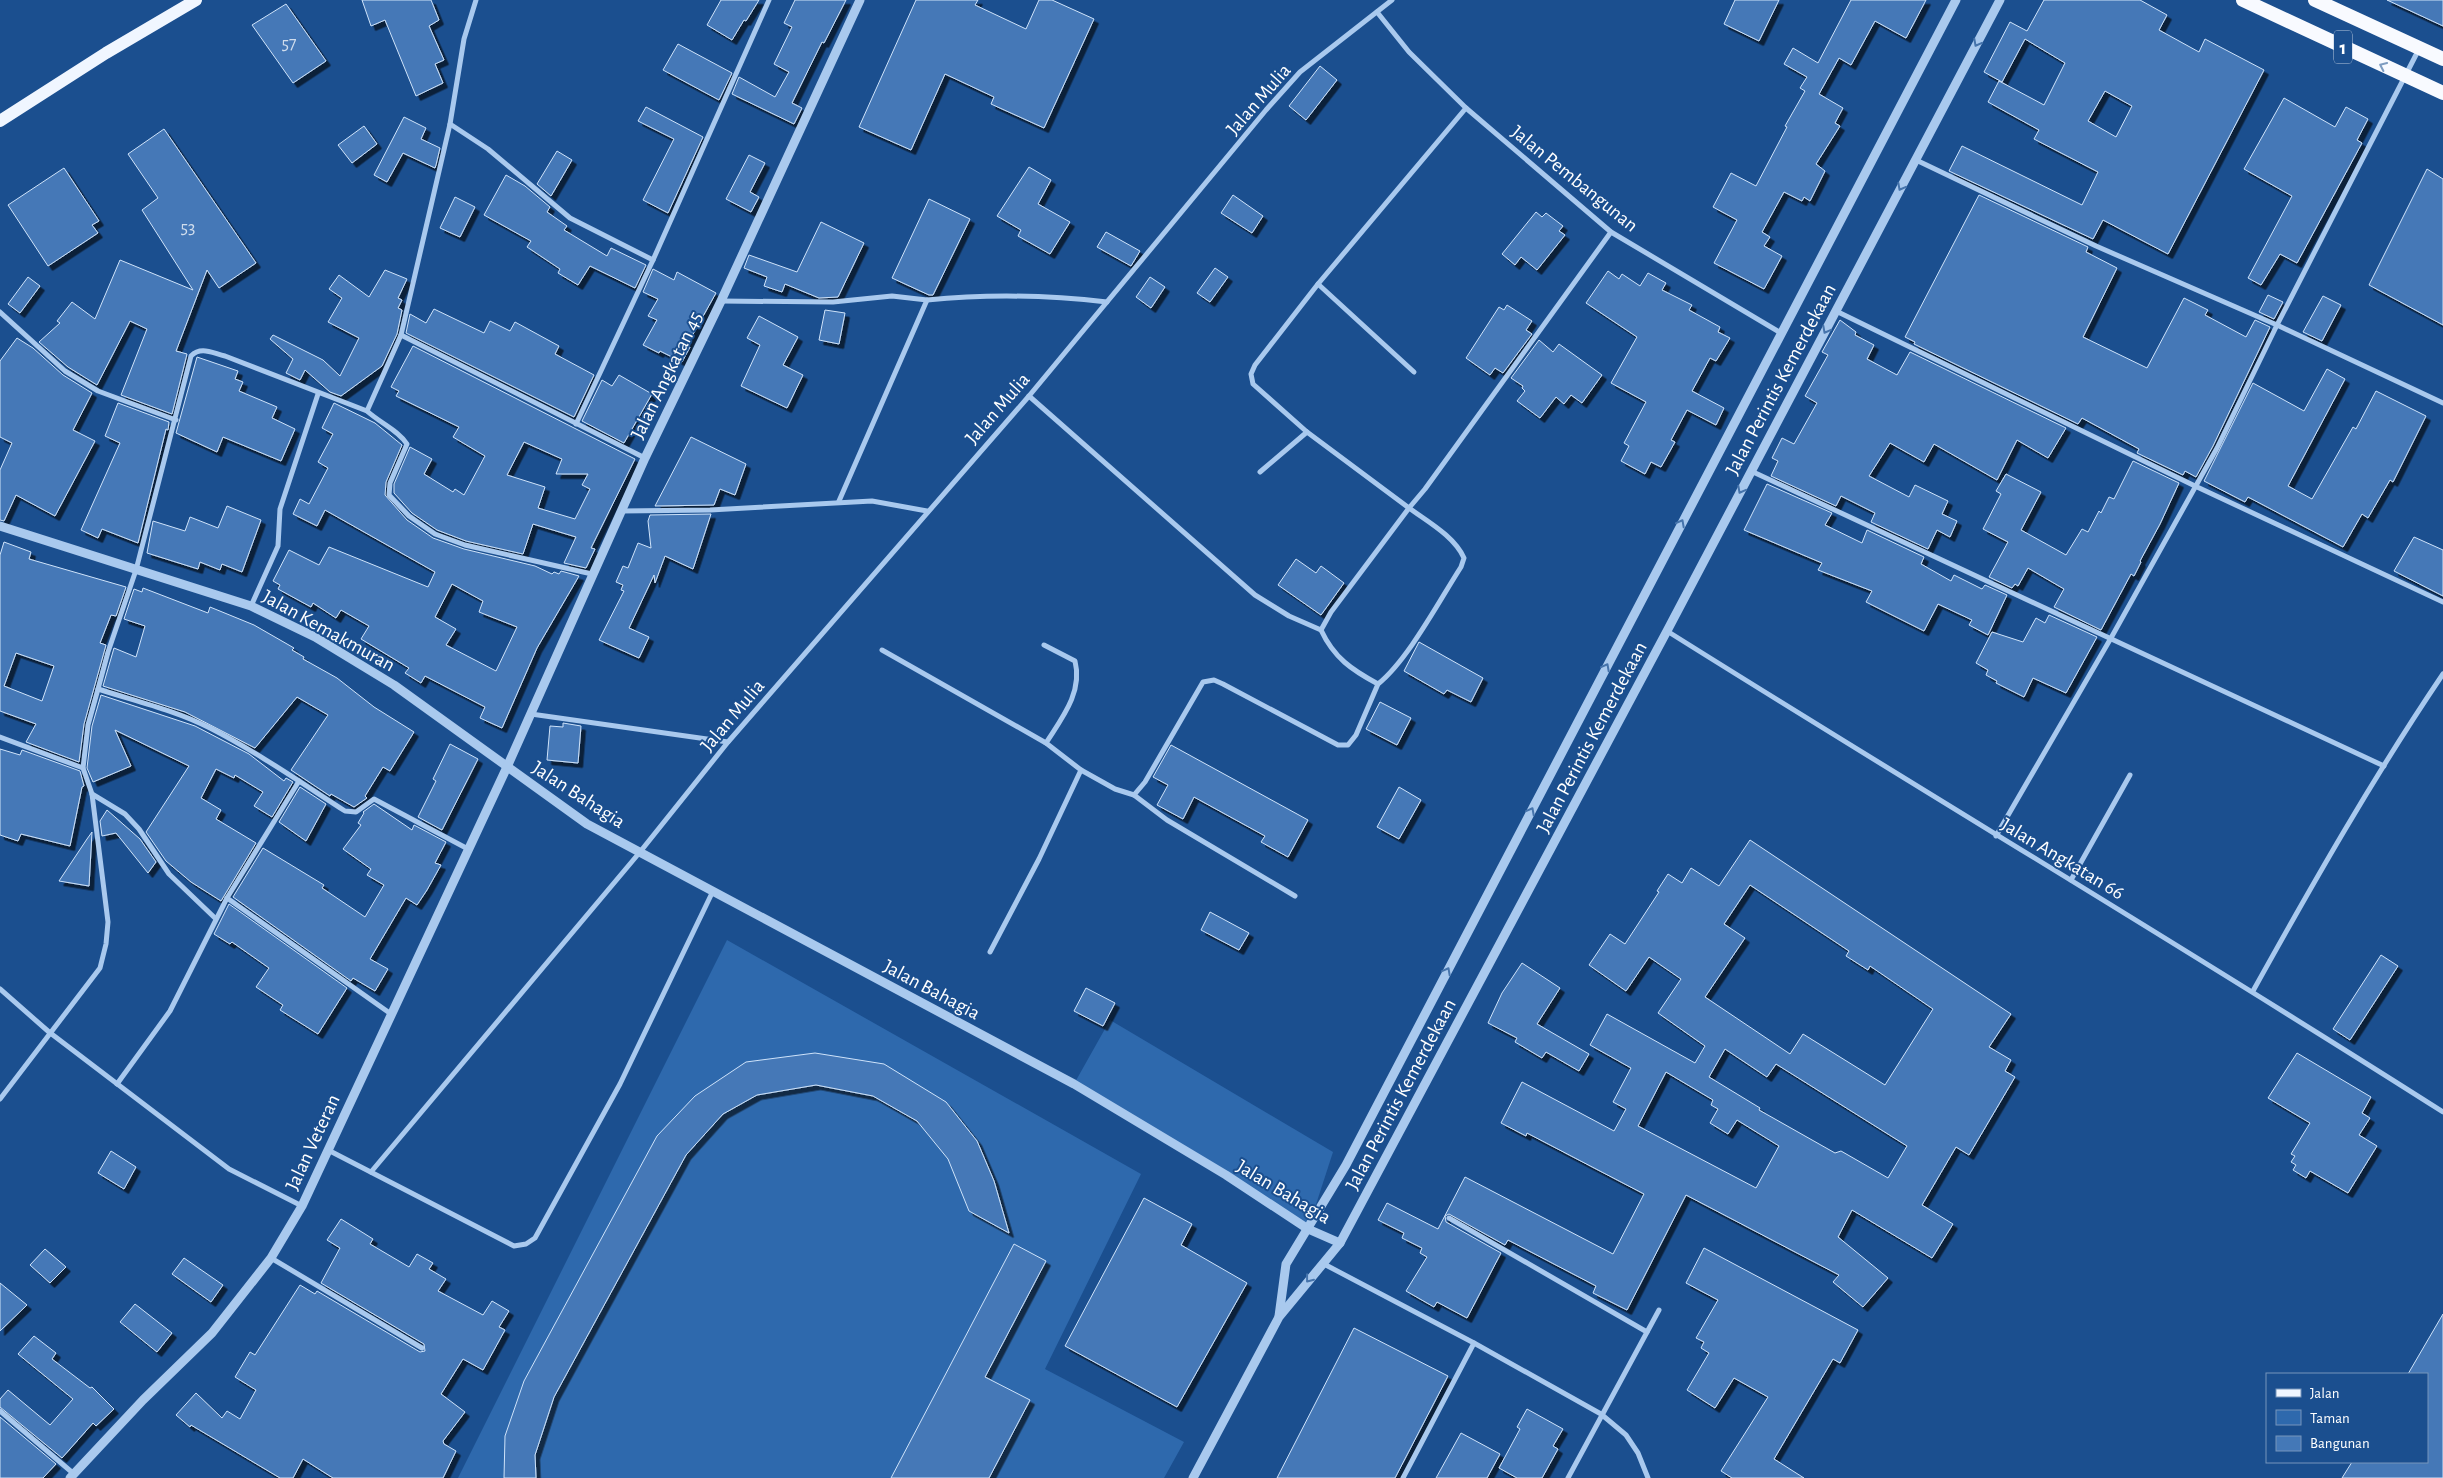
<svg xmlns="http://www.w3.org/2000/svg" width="2443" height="1478" viewBox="0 0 2443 1478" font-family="'Alegreya Sans',sans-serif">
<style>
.green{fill:#2e69ad}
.building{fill:#4478b7;stroke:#cfe3fa;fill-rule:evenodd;filter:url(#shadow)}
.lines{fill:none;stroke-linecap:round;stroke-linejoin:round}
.minor{stroke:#a9c9ee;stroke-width:5}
.tertiary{stroke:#a9c9ee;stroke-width:9}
.primary{stroke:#f0f6ff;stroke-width:12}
.trunk{stroke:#f8faff;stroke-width:14}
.oneway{stroke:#4674ac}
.oneway2{stroke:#7e9cc1}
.labels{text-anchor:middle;stroke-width:4;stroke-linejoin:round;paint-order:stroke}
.number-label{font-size:18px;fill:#d0dded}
.shield{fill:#1b4f8f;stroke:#bbcadd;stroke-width:1}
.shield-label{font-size:19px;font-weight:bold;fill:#fff}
.street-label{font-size:20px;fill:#fff;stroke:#1b4f8f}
</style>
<defs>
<filter id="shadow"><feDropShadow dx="4.5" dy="4.5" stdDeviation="0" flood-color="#0009"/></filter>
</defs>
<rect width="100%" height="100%" fill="#1b4f8f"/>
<!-- green -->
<g class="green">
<path d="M727,940L1141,1174L1045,1369L1184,1442L1164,1478H458Z"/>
<path d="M1110,1020L1333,1152L1308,1229L1074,1084Z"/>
</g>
<!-- building -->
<g class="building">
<path d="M362,0H431L439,20L429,26L444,60L435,64L443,83L416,96L385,20L371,26Z"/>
<path d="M721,0H759L746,21L744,20L732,40L707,25Z"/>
<path d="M795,0H846L824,43L822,42L792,103L802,108L794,124L732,94L739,77L775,97L789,72L774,64L792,27L784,23Z"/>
<path d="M916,0H978L975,5L1026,29L1039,0H1052L1094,19L1044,128L991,104L994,97L945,74L911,150L859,127Z"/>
<path d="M1735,0H1779L1759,41L1724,24Z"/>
<path d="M1851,0H1926L1906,38L1875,21L1851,65L1839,58L1819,94L1843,108L1835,123L1840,126L1816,164L1825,171L1810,201L1804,197L1802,201L1784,192L1762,232L1770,237L1764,246L1782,256L1764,289L1714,263L1737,220L1713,207L1731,173L1756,186L1787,127L1785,126L1805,91L1800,88L1807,77L1784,64L1793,48L1818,63Z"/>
<path d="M2044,0H2140L2167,15L2159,30L2199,52L2205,39L2264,70L2168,254L2103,220L2093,239L1949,171L1962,146L2082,205L2098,172L2034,139L2039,130L1988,102L1999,81L2044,105L2065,63L2025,39L2002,82L1984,72L2010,22L2027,31ZM2105,91L2132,106L2116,137L2088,121Z"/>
<path d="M2387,0H2443V26Z"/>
<path d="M286,4L326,61L293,83L252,25Z"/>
<path d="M678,44L732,73L719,100L663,70Z"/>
<path d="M1320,66L1337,80L1306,120L1289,106Z"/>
<path d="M2284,98L2335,127L2346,107L2368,119L2357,140L2362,143L2297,263L2280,254L2261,285L2248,278L2292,196L2244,169Z"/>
<path d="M646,107L703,137L668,213L643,200L674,139L638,121Z"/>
<path d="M404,117L426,128L421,139L440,148L436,165L435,168L403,153L387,182L374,175Z"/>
<path d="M364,126L377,144L352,163L338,145Z"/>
<path d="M164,129L256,263L219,288L207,270L176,351L187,354L172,414L121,395L147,329L130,321L97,385L68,367L39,342L60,323L57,321L72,302L95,319L120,260L193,290L142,210L158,198L128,154Z"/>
<path d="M557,151L572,160L551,196L537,184Z"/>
<path d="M749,155L765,163L750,192L759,197L751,212L726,199Z"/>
<path d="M1029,167L1051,180L1038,204L1070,222L1050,254L1018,236L1021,230L997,216Z"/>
<path d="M64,168L99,221L92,225L98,233L48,266L8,205Z"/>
<path d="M2427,169L2443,179V325L2369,285Z"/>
<path d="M506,175L525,186L550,207L547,212L567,226L564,230L607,256L611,248L646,265L635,288L590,266L578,285L558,273L560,269L527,247L531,241L484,215Z"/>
<path d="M1233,195L1263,216L1252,233L1221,213Z"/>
<path d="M1979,195L2088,247L2086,252L2117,268L2083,337L2147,368L2184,298L2208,310L2205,315L2246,337L2255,320L2270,327L2213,446L2196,477L2185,471L2183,475L2137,453L2139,449L2082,418L2078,424L1914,344L1915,342L1905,337Z"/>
<path d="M455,197L475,207L460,237L440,228Z"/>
<path d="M929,199L970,219L933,295H929L892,278Z"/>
<path d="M1536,212L1542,217L1546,213L1563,226L1559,231L1565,235L1537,270L1521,257L1515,265L1502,254Z"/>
<path d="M821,222L864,243L838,297L819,298L785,284L782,292L764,286L767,277L744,268L749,255L797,272Z"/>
<path d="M1106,232L1140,251L1131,266L1097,247Z"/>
<path d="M1215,268L1228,277L1210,302L1197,293Z"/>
<path d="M653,269L674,280L677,272L716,293L687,345L690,347L682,362L660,351L659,353L643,345L657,320L648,316L658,299L643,292Z"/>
<path d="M385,270L407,279L398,298L402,300L398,308L402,310L397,334L382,366L341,396L330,392L305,370L300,380L286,373L293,359L270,339L273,335L323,360L340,376L359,338L328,322L342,298L329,289L339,275L369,297Z"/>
<path d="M1608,271L1619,279L1622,274L1640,286L1648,273L1666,283L1662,290L1692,305L1689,310L1720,327L1718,332L1730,338L1716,361L1710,358L1692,391L1724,408L1716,425L1687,410L1671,440L1675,442L1661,467L1651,462L1645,474L1621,461L1629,446L1624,443L1646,402L1611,383L1637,337L1586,303Z"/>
<path d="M28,277L40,286L20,313L8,304Z"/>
<path d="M1150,277L1165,287L1151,308L1136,297Z"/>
<path d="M2268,295L2283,302L2274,319L2259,312Z"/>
<path d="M2323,296L2341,305L2322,341L2303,332Z"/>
<path d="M1507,305L1532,321L1526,330L1532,334L1503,373L1495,368L1490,375L1466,358L1499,307L1504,310Z"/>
<path d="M434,309L484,333L490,321L510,331L515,322L559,346L555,354L594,375L574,417L406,333L410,314L426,323Z"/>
<path d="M825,310L845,313L839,344L819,340Z"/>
<path d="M759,316L798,337L783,365L803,375L787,408L741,386L760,345L747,338Z"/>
<path d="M1840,320L1856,332L1855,335L1874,345L1867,359L1897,375L1910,352L2066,428L2048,458L2017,440L1997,480L1934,444L1924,462L1890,443L1869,476L1909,497L1915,485L1948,501L1942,514L1957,521L1950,537L1937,530L1928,549L1871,522L1875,513L1841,496L1836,506L1771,476L1778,461L1772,458L1782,438L1794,444L1817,403L1805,396L1828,355L1822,352Z"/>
<path d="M17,338L33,348L63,375L92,393L73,430L95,441L55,516L16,495L4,521L0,520V470L12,443L0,437V361Z"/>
<path d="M1539,340L1553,352L1559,344L1602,375L1582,403L1571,395L1564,404L1556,397L1540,418L1517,401L1525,391L1522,388L1523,386L1511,378Z"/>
<path d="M413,346L635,459L591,548L595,549L586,568L564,563L576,537L533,524L523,554L466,541L437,530L412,513L394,493V484L410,447L432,459L424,474L453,492L455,489L464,495L485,456L453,437L459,427L396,396L399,391L391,387ZM524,442L562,459L556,474H588L582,485L590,489L575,519L538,508L545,487L507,475Z"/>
<path d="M197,357L238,371L235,379L243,382L239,391L277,407L272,418L295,429L281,461L223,437L217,452L176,433Z"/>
<path d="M2327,369L2345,379L2288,486L2312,499L2353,427L2356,429L2376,391L2426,416L2393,482L2390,480L2368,518L2362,514L2343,547L2248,497L2245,502L2204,481L2253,383L2304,411Z"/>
<path d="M619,375L652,394L624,443L582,421L602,380L612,386Z"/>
<path d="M118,403L169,422L168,430L166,429L138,543L102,529L98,538L81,530L120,443L105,436Z"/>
<path d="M334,403L375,423L402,445L386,482L385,495L407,520L433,538L464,549L535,566L552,574L554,572L559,574L561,571L579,576L537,648L502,728L480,718L485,707L425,676L421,683L405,673L409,668L361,639L369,626L341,610L336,618L313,603L311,607L278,589L280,585L273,581L289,550L319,565L329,547L428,587L435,572L325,510L317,526L293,514L300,499L309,504L328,468L318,462L333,434L322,428ZM452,584L483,601L479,612L517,627L496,671L446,645L456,629L435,617Z"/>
<path d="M691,437L746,464L735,495L720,489L714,505L655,506Z"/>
<path d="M2133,461L2179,483L2160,524L2140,561L2141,562L2134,576L2131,574L2101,630L2054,607L2064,589L2028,568L2018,586L2015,584L2012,588L1989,577L2008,542L1983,529L2001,494L1996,491L2006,474L2041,492L2021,530L2066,555L2082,529L2088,532L2099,511L2101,513L2109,497L2114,499Z"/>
<path d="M1767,484L1832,513L1825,525L1862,543L1867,530L1924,557L1921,564L1951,581L1954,575L1982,589L1985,585L2007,595L1988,635L1969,625L1972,620L1938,604L1924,631L1866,602L1872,591L1818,570L1822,563L1744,530Z"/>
<path d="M227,506L261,520L242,572L222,564L220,570L200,562L198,569L147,553L153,521L185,531L190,517L218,528Z"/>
<path d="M711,514L693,569L665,556L655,583L654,575L629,628L649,637L639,658L599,640L624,591L621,590L623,585L616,582L623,566L628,568L638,543L651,548L648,521L650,515Z"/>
<path d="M2414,537L2443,550V596L2394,571Z"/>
<path d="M4,542L31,552L29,559L126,587L116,616L111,615L100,643L106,645L84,724L79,762L26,742L36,724L0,711V555ZM16,653L54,666L42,701L4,686Z"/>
<path d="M1296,559L1316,573L1321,566L1344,583L1321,615L1278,585Z"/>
<path d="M143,588L208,613L210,607L254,625L294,648L292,650L304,657L303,659L337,678L374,707L414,732L390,771L383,767L365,796L367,798L354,807L331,794L330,796L291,770L328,715L297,697L255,748L185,712L103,686L114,648L136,657L145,626L124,619L134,589L142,592Z"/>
<path d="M2049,615L2097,637L2066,693L2033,678L2024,697L1996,683L1997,681L1986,675L1988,670L1976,663L1992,632L2023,642L2036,618L2045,623Z"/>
<path d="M1419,642L1483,678L1471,702L1447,690L1444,694L1404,671Z"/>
<path d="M101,695L195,726L249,754L284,781L286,778L293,782L272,817L254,806L263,792L235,775L234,778L216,769L201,798L221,810L216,819L256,843L221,901L191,882L166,861L146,832L189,766L115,730L131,766L93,782L87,768L92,726Z"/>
<path d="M1380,702L1411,718L1397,745L1366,729Z"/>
<path d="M563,723L581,726L578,763L547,760L550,726L563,727Z"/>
<path d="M450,744L478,759L442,830L418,817L436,781L433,779Z"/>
<path d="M1171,745L1308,820L1288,857L1261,842L1265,836L1194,797L1183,819L1157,805L1168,785L1153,777Z"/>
<path d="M0,749L20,755L22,750L80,771L84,786L82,787L70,846L21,834L18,841L0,835Z"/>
<path d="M300,787L326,804L306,841L279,822Z"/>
<path d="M1399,787L1421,800L1399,839L1377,827Z"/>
<path d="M374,804L412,830L414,825L446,842L435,863L441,865L427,890L417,905L406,898L370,959L388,969L375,991L353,978L351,981L233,897L263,848L324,885L322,888L365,917L384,885L367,875L371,869L343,849L361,825L358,823L364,813L363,812Z"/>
<path d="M107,810L140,839L156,862L148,873L116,833L102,836L100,821Z"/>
<path d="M92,832L89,886L59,881L87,839Z"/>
<path d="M1750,840L2011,1014L1989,1047L2011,1060L2005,1071L2015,1077L1969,1155L1956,1147L1922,1205L1953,1224L1932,1258L1852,1210L1838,1237L1888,1278L1863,1307L1833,1282L1839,1275L1686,1195L1627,1310L1593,1293L1596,1286L1508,1240L1505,1245L1449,1214L1445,1216L1446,1222L1501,1253L1467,1318L1437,1302L1434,1307L1406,1291L1427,1257L1420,1253L1422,1248L1402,1238L1404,1233L1378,1220L1387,1203L1438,1229L1465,1177L1613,1254L1644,1194L1527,1133L1526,1136L1501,1123L1522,1082L1614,1131L1626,1109L1613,1102L1631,1068L1590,1045L1607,1014L1695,1063L1705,1046L1658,1013L1681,979L1649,957L1626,991L1589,965L1610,934L1625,944L1659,892L1657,891L1668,874L1682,883L1691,868L1719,886ZM1750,885L1849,951L1846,956L1868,970L1870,966L1933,1009L1885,1085L1803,1034L1790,1054L1705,997L1745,938L1724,924ZM1725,1049L1767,1077L1776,1064L1907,1146L1888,1178L1841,1151L1835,1153L1759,1110L1760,1108L1709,1077ZM1666,1072L1713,1100L1711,1105L1718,1109L1710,1123L1728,1134L1737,1120L1779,1146L1756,1188L1638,1126Z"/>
<path d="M229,904L347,988L318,1034L280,1010L283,1005L256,987L269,968L232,942L230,944L214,934Z"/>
<path d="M1210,912L1249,933L1239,950L1201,930Z"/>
<path d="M2381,955L2398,966L2350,1040L2333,1029Z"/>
<path d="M1522,963L1560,988L1537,1024L1589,1054L1579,1071L1546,1052L1542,1058L1515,1042L1517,1038L1488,1023L1502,993Z"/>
<path d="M1086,988L1115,1003L1103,1026L1074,1011Z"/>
<path d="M815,1053L884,1064L946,1102L977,1141L994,1181L1009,1233L969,1211L948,1159L917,1121L873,1096L816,1085L757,1095L723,1114L686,1155L554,1397L535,1455L536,1478H504L505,1436L524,1381L657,1136L695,1096L746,1062Z"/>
<path d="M2297,1053L2371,1097L2362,1113L2370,1118L2359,1135L2377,1146L2348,1193L2310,1171L2306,1178L2293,1170L2296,1165L2291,1162L2295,1156L2291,1154L2310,1123L2268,1098Z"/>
<path d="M111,1151L136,1167L124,1189L98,1173Z"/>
<path d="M1144,1198L1192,1224L1181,1245L1247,1283L1177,1407L1065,1346Z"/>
<path d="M341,1219L373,1239L370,1244L409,1267L417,1254L433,1263L429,1269L446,1279L438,1291L483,1315L492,1301L509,1311L499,1327L505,1330L483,1370L463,1359L441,1394L465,1412L443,1441L444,1444L456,1451L443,1478H333L303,1459L293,1478H280L191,1425L190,1427L176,1415L196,1393L222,1418L227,1411L240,1419L256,1390L235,1377L250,1352L255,1355L300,1285L315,1294L317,1291L420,1352L425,1351L424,1344L321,1283L340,1248L327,1240Z"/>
<path d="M1014,1244L1046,1261L985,1377L1030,1400L989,1478H891Z"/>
<path d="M1704,1248L1858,1330L1840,1363L1833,1359L1774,1459L1804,1478H1732L1721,1471L1768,1397L1734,1378L1715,1408L1687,1390L1709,1353L1701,1348L1704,1342L1696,1338L1718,1300L1686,1283Z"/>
<path d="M45,1249L66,1267L50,1283L30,1265Z"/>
<path d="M184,1258L223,1285L211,1302L172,1274Z"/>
<path d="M0,1283L27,1305L0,1331Z"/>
<path d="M135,1304L172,1333L157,1352L120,1322Z"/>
<path d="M2443,1314V1478H2342L2352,1462H2427V1374H2408Z"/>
<path d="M1354,1328L1448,1376L1395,1478H1277Z"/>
<path d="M34,1336L56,1353L52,1359L90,1388L92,1387L114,1409L96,1426L93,1423L62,1458L0,1407V1399L8,1390L50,1425L73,1399L18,1354Z"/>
<path d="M1527,1409L1563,1429L1553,1446L1558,1449L1542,1478H1517L1499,1468L1520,1429L1517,1427Z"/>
<path d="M0,1417L56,1464L43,1478H0Z"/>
<path d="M1461,1433L1500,1454L1487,1478H1436Z"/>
</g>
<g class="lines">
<!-- minor -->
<g class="minor">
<path d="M1377,12L1409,52L1466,108L1611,232L1781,333"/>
<path d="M1466,108L1318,284L1255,365L1251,374L1253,384L1307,432L1409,508L1425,489L1611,232"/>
<path d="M450,124L488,149L570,218L653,260"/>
<path d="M1916,160L2096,246L2277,325L2443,403"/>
<path d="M1318,284L1414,372"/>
<path d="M927,300C987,294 1047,295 1107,302"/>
<path d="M721,301L833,302L892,296L927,300L839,501"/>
<path d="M1836,311L2195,486L2443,602"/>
<path d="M0,312L65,371L98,391L176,420"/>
<path d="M401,335L645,458"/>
<path d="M1029,396L1255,595L1289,616L1321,630"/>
<path d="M367,411C380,423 398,430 407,444L390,483L389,495L409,516L435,534L465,545L592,574"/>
<path d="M576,424L653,260L769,0"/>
<path d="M1751,471L2384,766"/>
<path d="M1260,472L1307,432"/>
<path d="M621,511L710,510L872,501L927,511"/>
<path d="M251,606L278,546L280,509L318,394"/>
<path d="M1667,631C1925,793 2186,948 2443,1112"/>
<path d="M1044,645L1075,661C1083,692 1062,718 1046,743"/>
<path d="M882,650L1046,743L1081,770L1115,789L1134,795L1145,782L1203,682L1214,680L1223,684L1338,745H1348L1356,735L1378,684C1352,670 1334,658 1321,630L1331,612L1409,508C1428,522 1454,536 1464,558L1461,567C1439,601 1408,660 1378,684"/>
<path d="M98,689C135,701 175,710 210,728C257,752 300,782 345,811L356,812L374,799L468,849"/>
<path d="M531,714L728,742"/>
<path d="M0,737L83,768L92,794L108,922L106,944L100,968L0,1099"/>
<path d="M83,768L88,725L98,689L108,652L136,570L191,356C201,346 212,353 225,356L367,411L401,335L450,124L464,39L476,0"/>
<path d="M92,794L125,814L139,829L169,874L216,919"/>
<path d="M1134,795L1167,820L1295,896"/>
<path d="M1996,836L2111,638L2217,448L2277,325L2419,49"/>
<path d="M2071,880L2130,775"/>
<path d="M227,898L391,1014"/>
<path d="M990,952L1039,859L1081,770"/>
<path d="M0,989L49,1032L229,1169L302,1206"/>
<path d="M2253,991C2313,883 2374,776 2443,674"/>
<path d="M117,1084L170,1011L227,898L299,781"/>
<path d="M328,1150L514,1246L526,1244L535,1238L620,1084L713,891"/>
<path d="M371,1172L640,852L728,742L1029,396L1266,110L1300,72L1392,0"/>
<path d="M1449,1218L1647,1332"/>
<path d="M271,1258L422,1348"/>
<path d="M1322,1263L1474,1343L1601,1414L1626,1435L1638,1453L1648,1478"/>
<path d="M0,1411L74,1474"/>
<path d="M1403,1478L1474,1343"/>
<path d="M1568,1478L1659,1310"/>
</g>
<!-- tertiary -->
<g class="tertiary">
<path d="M0,526L251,606L315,637L394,685L587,824L1074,1084L1226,1175L1308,1229L1340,1243"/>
<path d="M1279,1316L1286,1264L1346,1165L1956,0"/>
<path d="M70,1478L143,1400L212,1333L271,1258L302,1206L507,767L645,458L721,301L860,0"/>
<path d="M1193,1478L1279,1317L1340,1243L1667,631L2000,0"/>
</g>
<!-- primary -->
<path class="primary" d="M0,121L106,53L196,0"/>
<!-- trunk -->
<g class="trunk">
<path d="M2243,0L2443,93"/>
<path d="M2315,0L2443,59"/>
</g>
</g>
<!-- one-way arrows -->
<defs><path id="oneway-chevron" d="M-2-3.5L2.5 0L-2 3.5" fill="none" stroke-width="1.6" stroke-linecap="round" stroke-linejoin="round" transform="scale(1.25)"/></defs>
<g class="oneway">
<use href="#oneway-chevron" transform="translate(1977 43) rotate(118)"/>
<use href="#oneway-chevron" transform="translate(1901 187) rotate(118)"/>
<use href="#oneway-chevron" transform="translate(1826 330) rotate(118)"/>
<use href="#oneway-chevron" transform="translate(1741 490) rotate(118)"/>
<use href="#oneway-chevron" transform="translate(1681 523) rotate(-62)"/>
<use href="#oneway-chevron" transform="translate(1606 667) rotate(-62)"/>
<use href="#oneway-chevron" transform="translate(1531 811) rotate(-62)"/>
<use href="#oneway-chevron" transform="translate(1447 971) rotate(-62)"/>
<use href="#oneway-chevron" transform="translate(1309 1279) rotate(128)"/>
</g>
<use class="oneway2" href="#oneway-chevron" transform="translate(2383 66) rotate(-155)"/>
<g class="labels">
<!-- number labels -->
<g class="number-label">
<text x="289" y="49">57</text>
<text x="188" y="233">53</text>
</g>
<!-- shield labels -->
<rect class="shield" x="2334" y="30.5" width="18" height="33" rx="4"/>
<g class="shield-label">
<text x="2343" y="54">1</text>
</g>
<!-- street labels -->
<g class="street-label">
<text transform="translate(1258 99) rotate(-49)" y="7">Jalan Mulia</text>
<text transform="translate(1575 178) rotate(39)" y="7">Jalan Pembangunan</text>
<text transform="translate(666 375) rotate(-64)" y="7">Jalan Angkatan 45</text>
<text transform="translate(1780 379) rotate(-62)" y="7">Jalan Perintis Kemerdekaan</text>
<text transform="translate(997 408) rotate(-49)" y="7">Jalan Mulia</text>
<text transform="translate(329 630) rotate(29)" y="7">Jalan Kemakmuran</text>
<text transform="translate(732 715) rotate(-50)" y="7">Jalan Mulia</text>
<text transform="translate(1591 737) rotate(-62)" y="7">Jalan Perintis Kemerdekaan</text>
<text transform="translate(579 794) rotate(33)" y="7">Jalan Bahagia</text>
<text transform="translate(2063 858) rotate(31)" y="7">Jalan Angkatan 66</text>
<text transform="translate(932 989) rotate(28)" y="7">Jalan Bahagia</text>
<text transform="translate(1400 1094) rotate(-62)" y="7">Jalan Perintis Kemerdekaan</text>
<text transform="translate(312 1142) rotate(-65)" y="7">Jalan Veteran</text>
<text transform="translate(1284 1191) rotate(31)" y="7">Jalan Bahagia</text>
</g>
</g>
<!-- legend -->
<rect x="2266" y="1373" width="162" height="90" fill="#1b4f8f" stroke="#7695bc"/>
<rect x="2276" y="1389" width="25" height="8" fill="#f0f6ff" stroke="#7695bc"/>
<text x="2310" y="1398" font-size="15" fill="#ffffff">Jalan</text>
<rect x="2276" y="1410" width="25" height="15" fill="#2e69ad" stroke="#7695bc"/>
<text x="2310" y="1423" font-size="15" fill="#ffffff">Taman</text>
<rect x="2276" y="1436" width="25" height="15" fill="#4478b7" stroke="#7695bc"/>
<text x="2310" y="1448" font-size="15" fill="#ffffff">Bangunan</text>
</svg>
